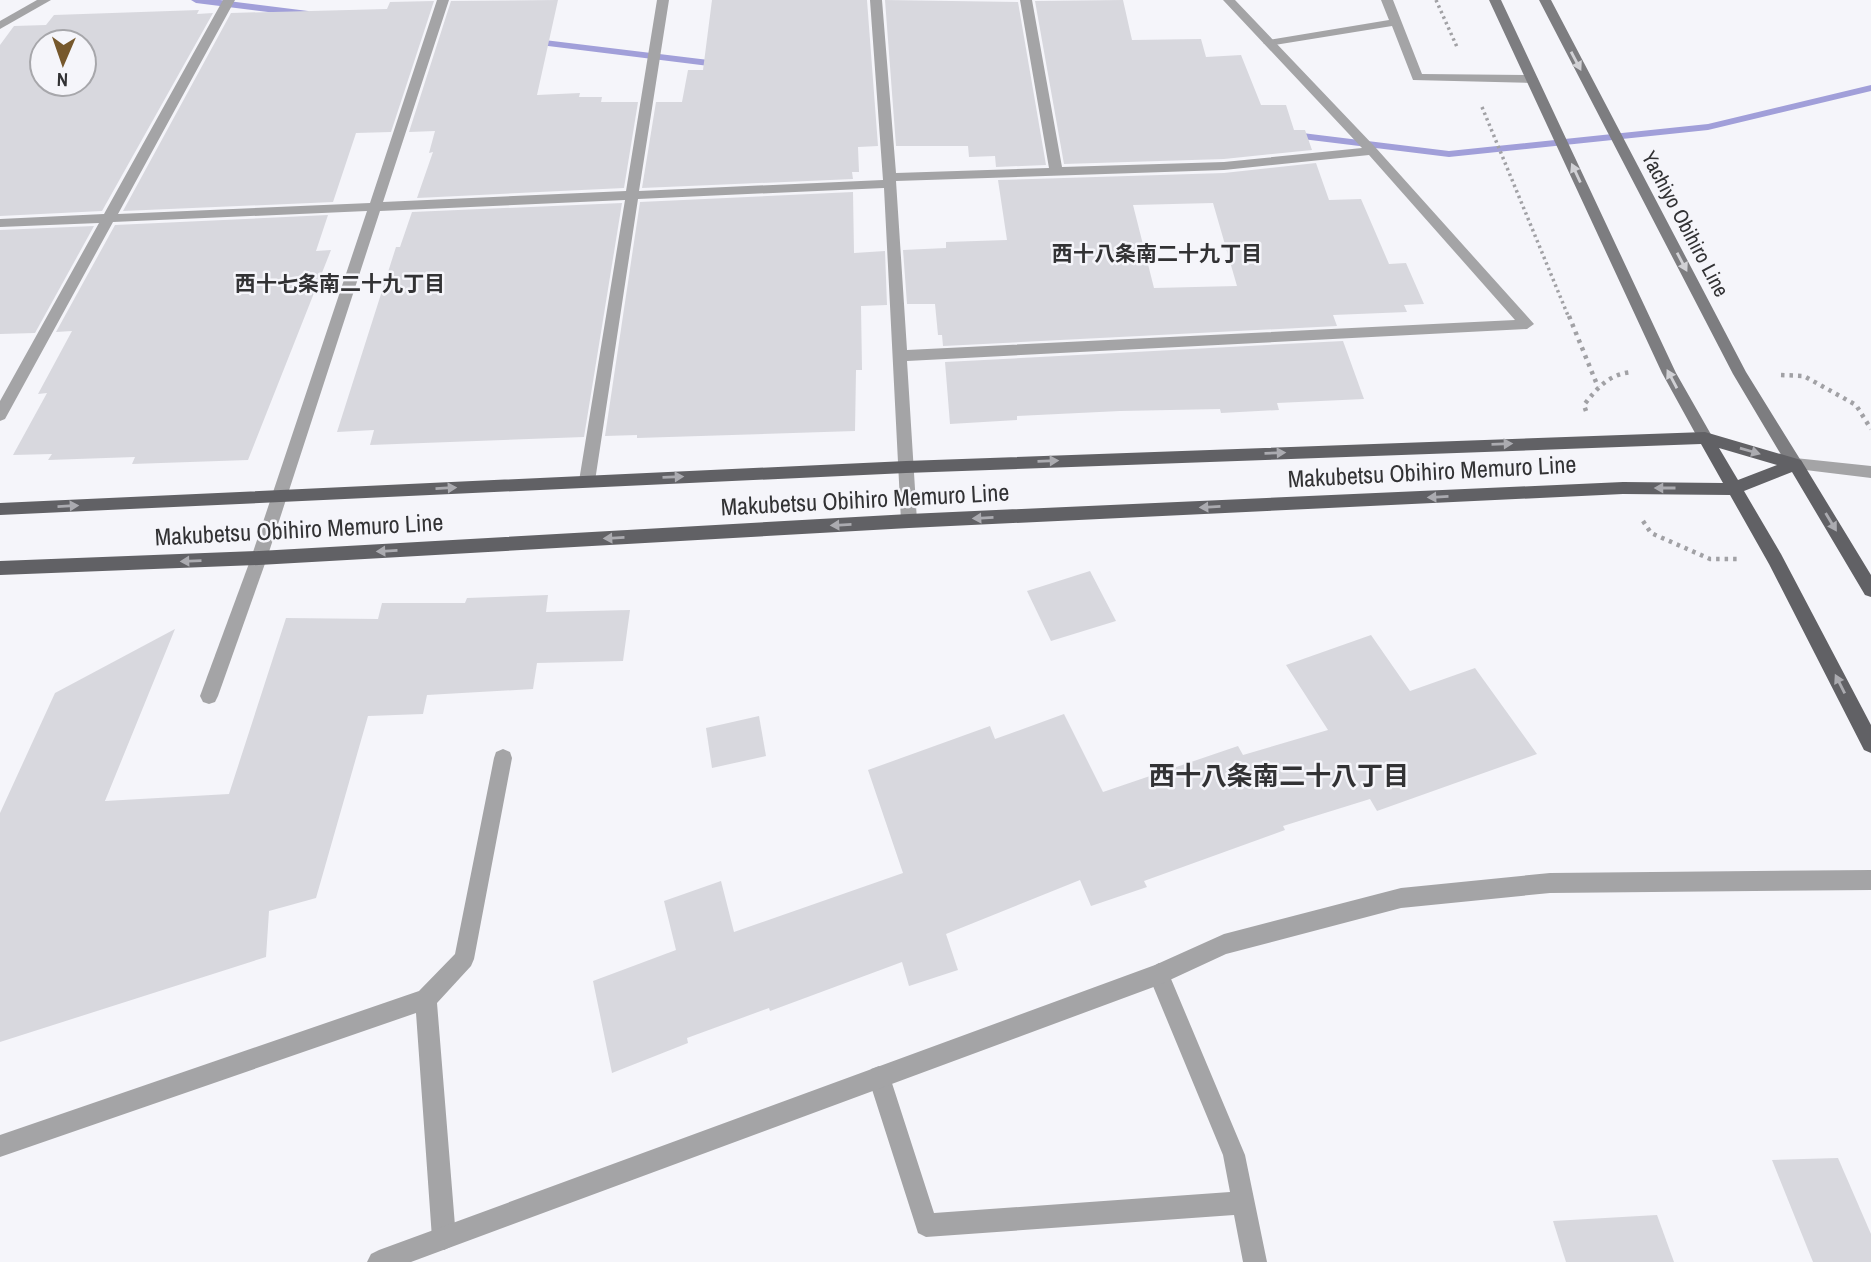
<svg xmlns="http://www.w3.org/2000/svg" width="1871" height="1262" viewBox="0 0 1871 1262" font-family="'Archivo Narrow','Noto Sans JP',sans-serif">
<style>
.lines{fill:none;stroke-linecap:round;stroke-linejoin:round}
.stream{fill:#a19fd9;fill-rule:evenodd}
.building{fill:#d8d8de;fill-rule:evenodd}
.path-far1{stroke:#a1a1a5;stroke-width:3.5;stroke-dasharray:2.5 3.5;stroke-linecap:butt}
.path{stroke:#a1a1a5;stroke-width:4.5;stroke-dasharray:3.5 5;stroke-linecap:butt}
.lane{fill:#a4a4a6;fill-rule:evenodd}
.street{fill:#a4a4a6;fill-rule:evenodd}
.secondary{fill:#7d7d80;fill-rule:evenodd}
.primary{fill:#616165;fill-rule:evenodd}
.oneway{fill:#d1d1d5}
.oneway2{fill:#ababb0}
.labels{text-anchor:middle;stroke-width:5;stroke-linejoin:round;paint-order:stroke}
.far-street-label{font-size:21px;fill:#323234;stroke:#f5f5fa}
.far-neighbourhood-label{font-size:21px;font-weight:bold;fill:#323234;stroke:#f5f5fa}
.street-label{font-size:24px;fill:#323234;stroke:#f5f5fa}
.neighbourhood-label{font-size:26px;font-weight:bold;fill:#323234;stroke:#f5f5fa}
</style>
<rect width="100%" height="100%" fill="#f5f5fa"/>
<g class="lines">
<!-- stream -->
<g class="stream">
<path d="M191,0H220L308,11L313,14L308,17L196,3Z"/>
<path d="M528,38L725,62L730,65L725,68L524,43V39Z"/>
<path d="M1871,85V91L1708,130L1449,157L1286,137L1280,134L1286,131L1449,151L1708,124Z"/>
</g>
</g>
<!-- building -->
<g class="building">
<path d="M558,0L537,95L580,93L579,97H602L601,102H638L624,188L417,198L433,152L429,153L435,131L409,132L451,1Z"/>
<path d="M712,0H867L878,146L858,147L859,172H852L853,179L642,188L656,102H682L688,70H703Z"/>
<path d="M885,0L1018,2L1046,165L996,167L995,156L969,157L968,146H896Z"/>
<path d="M1123,0L1132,40L1201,39L1206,57L1241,55L1261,105H1286L1294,130H1305L1312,150L1224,159L1064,164L1035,1Z"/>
<path d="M434,1L391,132L356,133L333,202L123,211L231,13L387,9L390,2Z"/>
<path d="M199,10L197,14L213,13L102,211L0,216V45L14,26L46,25L54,15ZM42,42H84V84H42Z"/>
<path d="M1316,163L1329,200L1361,199L1389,264L1406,263L1424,304L1404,305L1407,312L1333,315L1337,326L943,346L942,335H938L935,304H907L903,250L946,248V242L1007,240L998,180L1224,173ZM1213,203L1237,286L1154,288L1133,205Z"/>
<path d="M853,192L854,253L885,251L887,305L861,306L862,370H856L855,431L637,438V435L605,436L640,202Z"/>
<path d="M622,203L584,437L370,445L374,430L337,432L396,247H400L412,212Z"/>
<path d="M328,215L316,251L331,250L248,460L132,464L135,457L48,460L52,454L13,455L47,393L38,394L72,331L56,332L115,225Z"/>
<path d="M94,226L35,333L0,334V230Z"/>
<path d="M1343,341L1364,399L1277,403L1279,410L1221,413L1220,409L1120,411L1017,416V420L950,424L945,362Z"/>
<path d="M1090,571L1116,621L1051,641L1027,591Z"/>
<path d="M548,595L546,612L630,610L623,661L537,663L533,689L427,695L423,714L368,716L316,898L269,911L266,957L0,1042V813L55,693L175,629L105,801L229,794L286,618L378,619L382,603H465L467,598Z"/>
<path d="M1371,635L1410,691L1475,668L1537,754L1377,811L1370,799L1283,826L1285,830L1144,881L1147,887L1091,906L1080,880L946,934L958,970L909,986L902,962L770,1011L769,1008L687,1038L688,1043L612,1073L593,981L676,950L664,901L721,881L734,932L903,873L868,770L990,726L995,739L1064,714L1103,792L1238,746L1243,755L1328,730L1286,665Z"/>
<path d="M759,716L766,756L712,768L706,728Z"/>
<path d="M1838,1158L1871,1234V1262H1813L1772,1160Z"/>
<path d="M1657,1215L1674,1262H1566L1553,1221Z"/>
</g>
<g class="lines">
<!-- path-far1 -->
<g class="path-far1">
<path d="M1436,0L1457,47"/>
<path d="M1482,107L1569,318"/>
</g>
<!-- path -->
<g class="path">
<path d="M1569,316L1598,387"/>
<path d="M1781,375L1804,376L1856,405L1871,429"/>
<path d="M1586,411L1584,405C1597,388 1609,374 1632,372"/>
<path d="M1643,521L1651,533L1710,559H1738"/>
</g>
<!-- lane -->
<g class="lane">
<path d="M1381,0H1393L1422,74L1532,75L1538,79L1532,83L1413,80L1392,26L1269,46L1263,43L1269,40L1389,20Z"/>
<path d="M1795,458L1871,466V478L1789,468L1787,464Z"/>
<path d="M259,551L265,553L267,558L218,696L215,702L209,704L203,702L200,696L251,558L253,553Z"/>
<path d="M503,749L510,752L512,758L474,959L471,966L437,1003L456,1238L452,1246L444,1250L436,1246L432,1238L416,1013L0,1157V1135L419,991L455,954L494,758L496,752Z"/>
<path d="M1159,963L1166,967L1245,1155L1267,1262H1243L1234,1215L926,1237L918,1233L868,1077L871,1069L879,1066L887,1069L890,1077L934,1213L1230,1192L1223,1155L1148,974L1152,967Z"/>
</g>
<!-- street -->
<g class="street">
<path d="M37,0H51L0,29V21Z"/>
<path d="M223,0H235L118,214L370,203L437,0H449L383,202L626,191L657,0H669L639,191L883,180L870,0H882L896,173L1049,168L1020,0H1032L1062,167L1224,162L1362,148L1223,0H1235L1376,148L1534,324L1527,329L907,361L917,521L915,526H903L901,521L884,188L638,199L595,481L587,487L579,481L625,200L380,211L267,558L265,563H253L251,558L367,211L113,222L5,419L0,421V401L99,223L0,227V219L104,214ZM1369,155L1515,320L907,350L896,181L1224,170Z"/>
<path d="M1871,870V890L1550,893L1401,908L1226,954L1159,985L411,1262H367L371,1254L379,1250L1155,965L1224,934L1401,888L1550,873Z"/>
</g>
<!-- secondary -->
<g class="secondary">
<path d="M1489,0H1501L1676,373L1713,438L1710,442H1700L1662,373Z"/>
<path d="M1539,0H1551L1746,372L1803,464L1801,468H1789L1733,374Z"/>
</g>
<!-- primary -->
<path class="primary" d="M1705,432L1801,460L1871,575V597L1865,595L1792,472L1744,491L1781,554L1871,725V753L1864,750L1769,564L1730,495L1623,494L909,528L259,565L0,575V561L259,551L909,514L1623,482L1723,483L1701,444L906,473L0,515V503L906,461ZM1719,448L1777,465L1738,480Z"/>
</g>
<!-- one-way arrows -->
<defs><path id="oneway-solid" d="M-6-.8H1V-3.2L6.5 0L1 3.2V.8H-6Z" transform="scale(1.75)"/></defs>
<g class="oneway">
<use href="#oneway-solid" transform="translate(1576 61) rotate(62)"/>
<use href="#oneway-solid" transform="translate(1576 173) rotate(-115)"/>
<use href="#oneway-solid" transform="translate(1682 262) rotate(62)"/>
<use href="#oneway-solid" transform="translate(1672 379) rotate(-118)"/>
</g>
<g class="oneway2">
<use href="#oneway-solid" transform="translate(1502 444) rotate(-2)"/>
<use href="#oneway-solid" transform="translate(1750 451) rotate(16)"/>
<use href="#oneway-solid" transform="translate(1275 453) rotate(-2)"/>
<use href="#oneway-solid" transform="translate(1048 461) rotate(-2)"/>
<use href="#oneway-solid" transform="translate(673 477) rotate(-2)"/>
<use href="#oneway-solid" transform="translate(446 488) rotate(-3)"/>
<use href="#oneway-solid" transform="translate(1665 488) rotate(-180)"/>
<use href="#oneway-solid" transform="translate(1438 497) rotate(177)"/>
<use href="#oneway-solid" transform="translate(68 506) rotate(-3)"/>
<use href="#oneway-solid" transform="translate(1210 507) rotate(177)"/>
<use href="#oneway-solid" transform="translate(983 518) rotate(177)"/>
<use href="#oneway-solid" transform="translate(1831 522) rotate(59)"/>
<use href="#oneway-solid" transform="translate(841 525) rotate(177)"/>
<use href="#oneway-solid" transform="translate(614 538) rotate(177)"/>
<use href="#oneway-solid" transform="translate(387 551) rotate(177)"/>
<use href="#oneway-solid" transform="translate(191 561) rotate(178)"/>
<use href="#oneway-solid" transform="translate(1840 684) rotate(-117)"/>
</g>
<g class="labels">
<!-- far-street labels -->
<g class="far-street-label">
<text transform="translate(1685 224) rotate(62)" y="7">Yachiyo Obihiro Line</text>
</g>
<!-- far-neighbourhood labels -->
<g class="far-neighbourhood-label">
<text x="1157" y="261">西十八条南二十九丁目</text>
<text x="340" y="291">西十七条南二十九丁目</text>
</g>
<!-- street labels -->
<g class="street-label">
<text transform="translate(1432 472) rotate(-3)" y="8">Makubetsu Obihiro Memuro Line</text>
<text transform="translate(865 500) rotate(-3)" y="8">Makubetsu Obihiro Memuro Line</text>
<text transform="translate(299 530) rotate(-3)" y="8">Makubetsu Obihiro Memuro Line</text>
</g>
<!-- neighbourhood labels -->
<g class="neighbourhood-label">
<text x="1279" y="785">西十八条南二十八丁目</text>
</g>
</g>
<!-- north arrow -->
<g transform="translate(63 63) rotate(182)"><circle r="33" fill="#f5f5fa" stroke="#a7a7ab" stroke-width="2"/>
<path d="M0-5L12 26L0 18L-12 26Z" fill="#76582c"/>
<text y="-10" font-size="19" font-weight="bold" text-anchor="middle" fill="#323234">N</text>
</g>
</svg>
